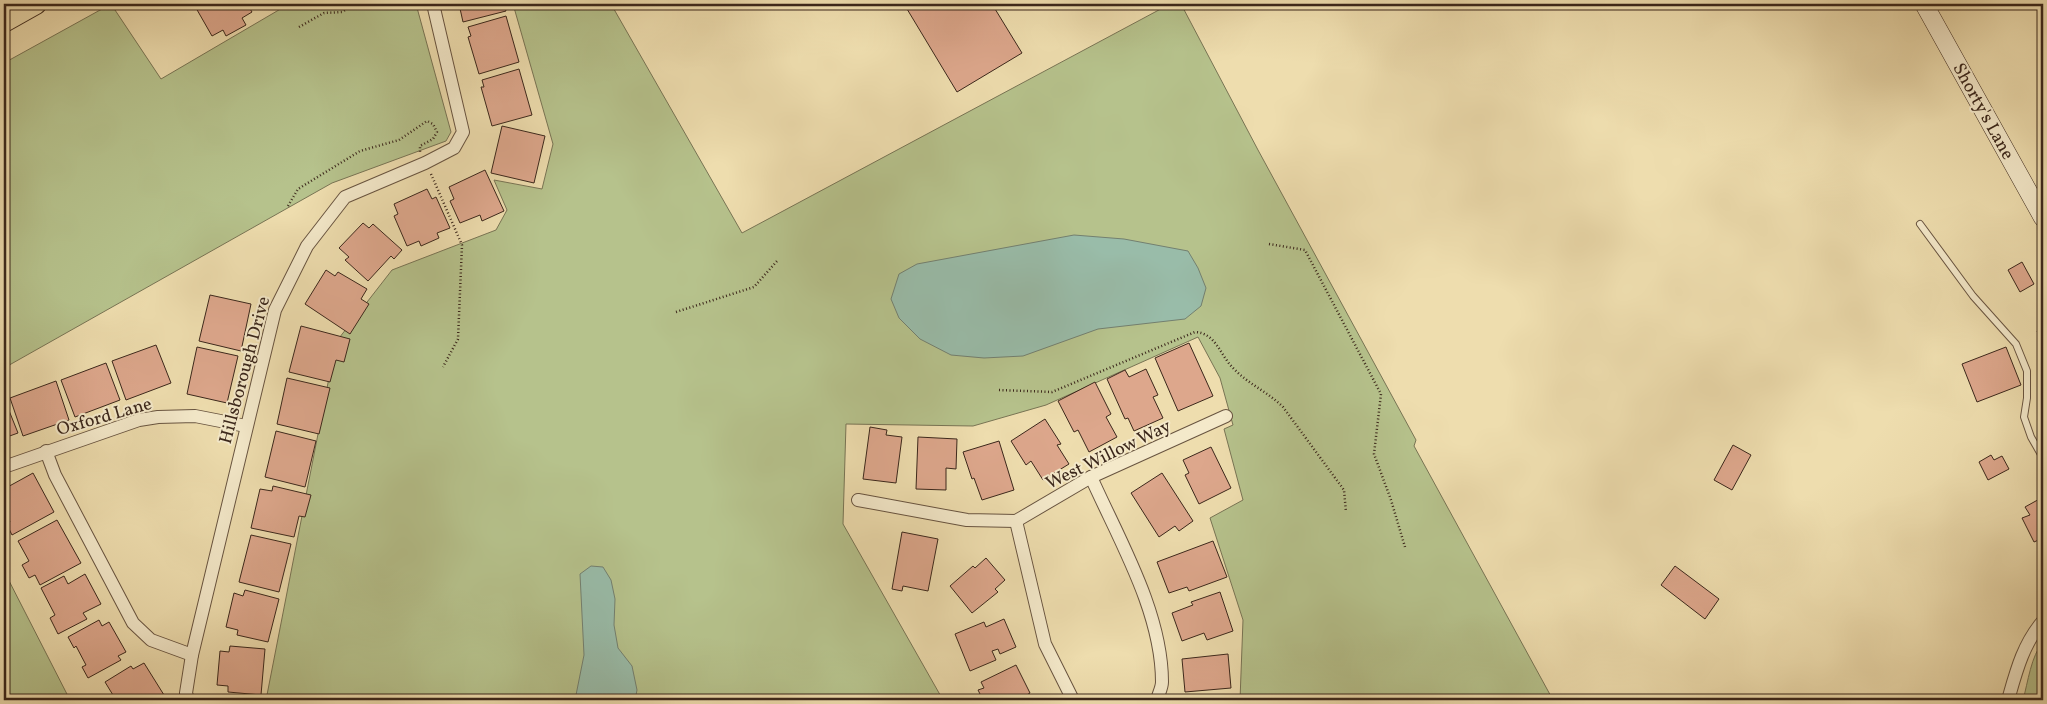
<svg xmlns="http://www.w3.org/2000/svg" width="2047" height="704" viewBox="0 0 2047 704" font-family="Vollkorn,serif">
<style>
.green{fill:#b6c28c;stroke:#787454}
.water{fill:#99bca9;stroke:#738070}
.building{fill:#dda78c;stroke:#3b271b}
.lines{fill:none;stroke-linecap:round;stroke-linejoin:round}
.service-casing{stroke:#685440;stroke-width:8}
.minor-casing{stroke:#685440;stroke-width:14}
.secondary-casing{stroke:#3b271b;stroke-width:19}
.primary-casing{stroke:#3b271b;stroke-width:22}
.path{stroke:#3b271b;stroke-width:2.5;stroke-dasharray:1 2.5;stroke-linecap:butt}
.service{stroke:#f4e9ca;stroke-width:6}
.minor{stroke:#f4e9ca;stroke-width:12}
.secondary{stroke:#f4e9ca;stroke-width:18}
.primary{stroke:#eeddae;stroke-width:20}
.labels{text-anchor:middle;stroke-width:4;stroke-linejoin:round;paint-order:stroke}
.street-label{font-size:18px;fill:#3b271b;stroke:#f4e9ca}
</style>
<rect width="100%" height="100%" fill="#eeddae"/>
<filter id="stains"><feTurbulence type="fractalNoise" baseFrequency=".004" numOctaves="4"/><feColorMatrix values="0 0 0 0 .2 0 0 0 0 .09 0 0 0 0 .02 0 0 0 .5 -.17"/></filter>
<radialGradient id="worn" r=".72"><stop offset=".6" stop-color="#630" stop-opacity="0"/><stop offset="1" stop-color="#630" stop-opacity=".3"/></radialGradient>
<!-- green -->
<g class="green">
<path d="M111,4L161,79L289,4H416L451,132L446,141L332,183L4,368V63Z"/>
<path d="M513,4H611L742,233L1170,4H1181L1258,150L1416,440L1414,446L1553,700H1240L1243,620L1210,518L1243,500L1224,429L1233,425L1220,378L1198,337L1046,405L973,426L846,424L843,524L943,700H266L336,342L392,270L496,230L507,210L494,180L542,189L553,144Z"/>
<path d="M4,571L70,700H4Z"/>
<path d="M2043,642V700H2023C2028,682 2031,656 2043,642Z"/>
</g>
<!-- water -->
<g class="water">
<path d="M1074,235L1124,239L1188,251L1198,268L1206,288L1201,306L1185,319L1098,329L1023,356L984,358L951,355L920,339L899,318L891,299L899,274L917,264Z"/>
<path d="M591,566L603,567L611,580L615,599L614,625L618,648L632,666L637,690L635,700H575L584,655L580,574Z"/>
</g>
<!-- building -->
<g class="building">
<path d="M200,4H247L252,12L242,18L246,25L226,36L223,30L212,36L196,8L200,5Z"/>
<path d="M459,4H504L506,11L463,22Z"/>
<path d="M904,4H992L1022,53L957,92Z"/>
<path d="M506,16L519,62L479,74L468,37L471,36L468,27Z"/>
<path d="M519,69L532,115L492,126L481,87H484L482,80Z"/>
<path d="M502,126L545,136L534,183L491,173Z"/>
<path d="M485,170L504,211L482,221L480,215L460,223L450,201L454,199L449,187Z"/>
<path d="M427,189L432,199L436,197L450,228L437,233L439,238L421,246L419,241L407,246L394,216L398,214L394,204Z"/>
<path d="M363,223L369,228L373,224L402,250L394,259L391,256L368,281L345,260L349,257L339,248Z"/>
<path d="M2022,262L2034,284L2020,292L2008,270Z"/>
<path d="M326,270L335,276L338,272L367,289L361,299L369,304L350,334L305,304Z"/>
<path d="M210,295L251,304L241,351L199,341Z"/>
<path d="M301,326L350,339L344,362L336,360L330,382L289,372Z"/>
<path d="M2043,328V342L2037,331Z"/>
<path d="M1189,343L1213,396L1178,411L1155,358Z"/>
<path d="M156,345L171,383L126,400L112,361Z"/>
<path d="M197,347L238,356L227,403L187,394Z"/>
<path d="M2006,347L2021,385L1977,402L1962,364Z"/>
<path d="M106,363L120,400L75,417L61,380Z"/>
<path d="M1146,369L1158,395L1153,397L1163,418L1134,431L1128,418L1125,419L1107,379L1125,370L1129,377Z"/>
<path d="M287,378L330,388L319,434L277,424Z"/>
<path d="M56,381L69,420L23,436L10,398Z"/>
<path d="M1095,382L1111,414L1106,417L1117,437L1089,452L1078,430L1074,432L1058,401Z"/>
<path d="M4,398L18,433L4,438Z"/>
<path d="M1045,419L1061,444L1057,445L1069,464L1043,480L1031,461L1026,465L1011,441Z"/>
<path d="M870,427L887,430L886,435L902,437L896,483L863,479Z"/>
<path d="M276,431L316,441L305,487L265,477Z"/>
<path d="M918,437L957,439L956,469L946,468V490L916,489Z"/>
<path d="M999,441L1014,490L982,500L974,478L972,479L963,452Z"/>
<path d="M1733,445L1751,455L1732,490L1714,480Z"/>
<path d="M1211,447L1231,488L1199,504L1185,475L1189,473L1183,460Z"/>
<path d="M1991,455L1994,460L2002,456L2009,469L1988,480L1979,462Z"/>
<path d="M33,473L54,512L12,535L6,523L10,522L4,511V489Z"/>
<path d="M1162,473L1193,521L1179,531L1175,526L1159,537L1131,493Z"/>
<path d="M273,486L311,495L305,517L299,516L294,537L251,528L260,489L272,491Z"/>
<path d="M2043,497V538L2034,542L2022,518L2030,515L2025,507Z"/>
<path d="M57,520L81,563L40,585L35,575L29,578L22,565L29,561L18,541Z"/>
<path d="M902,532L938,539L928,591L903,586L902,591L892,589Z"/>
<path d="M251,535L291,544L279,592L239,582Z"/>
<path d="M1213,541L1227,577L1189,591L1187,587L1169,593L1157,562Z"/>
<path d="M986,558L1005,580L995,589L998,592L972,613L950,586L973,566L975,568Z"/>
<path d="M1675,566L1719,599L1705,619L1661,585Z"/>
<path d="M85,574L101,604L83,613L87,619L58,634L50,618L55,615L41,588L64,576L68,584Z"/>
<path d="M245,590L279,599L268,642L237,635L238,630L226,627L234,593L243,596Z"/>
<path d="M1220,592L1233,631L1207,640L1204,633L1182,641L1172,613L1193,605L1191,602Z"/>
<path d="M1004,619L1016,647L1000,654L998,649L992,651L996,660L970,671L955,634L984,622L986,627Z"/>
<path d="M99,620L102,626L109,622L126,652L118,656L121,660L88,678L82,667L86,665L76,646L74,648L68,637Z"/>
<path d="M230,646L265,649L261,695L228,692V686L217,685L220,651L229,652Z"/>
<path d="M1228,654L1231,688L1185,692L1182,659Z"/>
<path d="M144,663L164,695L154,700H116L105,682L131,666L133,669Z"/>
<path d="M1016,665L1030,693L1018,700H983L978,690L984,688L981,682Z"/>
</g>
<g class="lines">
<!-- service casing -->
<g class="service-casing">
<path id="service" d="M1920,224L1973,296L2016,344L2027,371V398L2024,417L2031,437L2043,458"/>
</g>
<!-- minor casing -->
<g class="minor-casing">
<g id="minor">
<path d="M46,451L55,475L133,623L151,640L192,655"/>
<path d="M4,467L139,420L158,417L195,416L246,426"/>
<path d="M1091,477C1119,540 1162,612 1162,682C1162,688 1158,695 1157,700"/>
<path d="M858,500L967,520L1016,521L1091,477L1226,416"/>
<path d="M1016,521L1045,644L1073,700"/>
<path d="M188,700L186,693L192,655L275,310L307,246L345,197L425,163L454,148L463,132L433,4"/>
<path d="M2008,700C2016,672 2023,644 2043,621"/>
</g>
</g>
<!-- secondary casing -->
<g class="secondary-casing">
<path id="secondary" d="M1924,4L2043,218"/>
</g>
<!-- primary casing -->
<g class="primary-casing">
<path id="primary" d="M4,22L36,4"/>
</g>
<!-- path -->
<g class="path">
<path d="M299,27L324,13L342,12L354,4"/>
<path d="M431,174L462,245L458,339L443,367"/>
<path d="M288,206L298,189L360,151L399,140L427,121L433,124L437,132L433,139L420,146V152"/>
<path d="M1269,244L1305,250L1381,394L1374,454L1391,500L1405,547"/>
<path d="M676,312L754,287L777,261"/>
<path d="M999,390L1052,392L1195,332C1216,333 1220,355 1233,368C1248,384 1268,392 1283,407L1344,490L1346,512"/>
</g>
<!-- service -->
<use href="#service" class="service"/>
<!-- minor -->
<use href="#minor" class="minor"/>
<!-- secondary -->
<use href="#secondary" class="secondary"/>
<!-- primary -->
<use href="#primary" class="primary"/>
</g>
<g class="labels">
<!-- street labels -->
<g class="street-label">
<text transform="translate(1984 111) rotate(61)" y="6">Shorty's Lane</text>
<text transform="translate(244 370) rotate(-75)" y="6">Hillsborough Drive</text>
<text transform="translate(104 416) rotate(-16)" y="6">Oxford Lane</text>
<text transform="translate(1108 454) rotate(-26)" y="6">West Willow Way</text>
</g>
</g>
<!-- margin -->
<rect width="2047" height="704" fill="none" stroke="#eeddae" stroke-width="20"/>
<rect x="5" y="5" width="2037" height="694" fill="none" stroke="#3b271b" stroke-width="2.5"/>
<rect x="10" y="10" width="2027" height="684" fill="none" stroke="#3b271b"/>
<rect width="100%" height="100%" filter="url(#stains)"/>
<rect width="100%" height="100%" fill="url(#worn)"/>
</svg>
